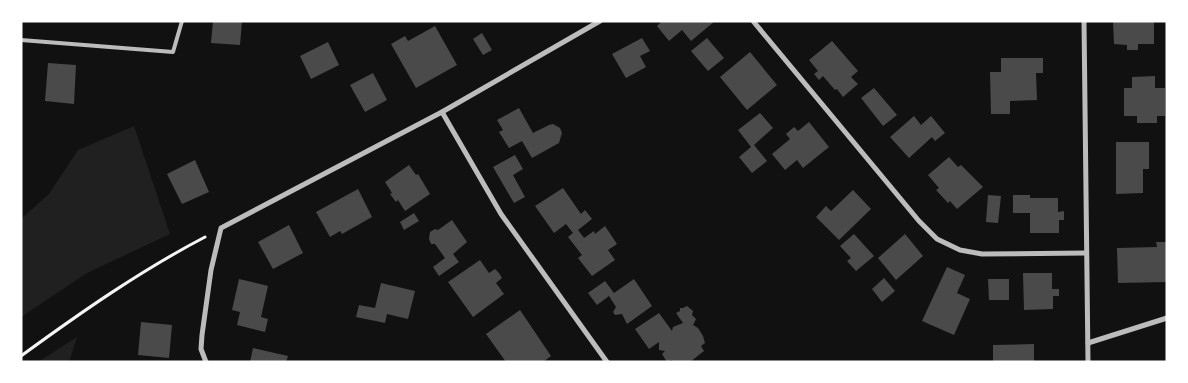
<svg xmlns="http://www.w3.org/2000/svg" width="1188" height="383" viewBox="0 0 1188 383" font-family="'Times New Roman',serif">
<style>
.green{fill:#202020}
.building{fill:#4a4a4a}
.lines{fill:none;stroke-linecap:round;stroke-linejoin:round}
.path{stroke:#f5f5f5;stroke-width:3}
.service{stroke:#bcbcbc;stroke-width:4}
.minor{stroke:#bcbcbc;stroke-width:5}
</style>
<rect width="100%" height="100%" fill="#111"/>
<!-- green -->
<g class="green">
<path d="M134,126L170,234L87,273L21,317V219L49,194L78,150Z"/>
<path d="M77,337L69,362H38Z"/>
</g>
<!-- building -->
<g class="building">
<path d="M213,21H242L240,45L211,43Z"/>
<path d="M662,21H715L691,41L682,30L669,41L657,26Z"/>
<path d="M1113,21H1154V44H1138V50H1127V45L1114,44Z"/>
<path d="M435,26L457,65L416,88L391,44L405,36L408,41Z"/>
<path d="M482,33L492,50L483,55L473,39Z"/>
<path d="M642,38L650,51L640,56L646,67L626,78L612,54Z"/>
<path d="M707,38L724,58L708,71L691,51Z"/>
<path d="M832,41L858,71L851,77L858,84L843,97L837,89L835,90L823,76L819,80L814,74L818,71L809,60Z"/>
<path d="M328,42L339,65L311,79L300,56Z"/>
<path d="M750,52L777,85L747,110L720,77Z"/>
<path d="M1001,58H1043V73H1036L1037,100L1010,101V114H991L990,72H1001Z"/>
<path d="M48,63L76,65L74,104L45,101Z"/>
<path d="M373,73L387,100L365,112L350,85Z"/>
<path d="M1155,76V88H1165V116H1157V123H1137V116H1124V88H1132V77Z"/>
<path d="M874,88L897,115L883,126L861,98Z"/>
<path d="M519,108L533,133L549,125L553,124L560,128L562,133L559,143L532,158L522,141L509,148L499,132L503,130L497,120Z"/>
<path d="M760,113L773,128L754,145L767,161L752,173L739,157L751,147L738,130Z"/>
<path d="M914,116L921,125L931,116L945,133L935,141L932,137L909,158L890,137Z"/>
<path d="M809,122L829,147L803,168L797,160L785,170L772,154L790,139L786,134L794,127L798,131Z"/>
<path d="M1116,142H1149V169H1143V193L1116,194Z"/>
<path d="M515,155L523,169L513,175L525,197L514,203L493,167Z"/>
<path d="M949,157L958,167L961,165L983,187L957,209L950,201L948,203L936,190L939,188L928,175Z"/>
<path d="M195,160L209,192L182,204L167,174Z"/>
<path d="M409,165L416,175L418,174L430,194L405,211L398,200L396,202L390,194L392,193L385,182Z"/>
<path d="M563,188L581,214L585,210L592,219L578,230L584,238L594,231L595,234L605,226L617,244L608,250L615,260L592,276L578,258L582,255L568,237L573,233L566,224L554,233L535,206Z"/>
<path d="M358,189L372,217L342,234L340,231L330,237L316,212Z"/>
<path d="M853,190L871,209L839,240L816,217L826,206L831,211Z"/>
<path d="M988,195L1001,196L998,223L986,222Z"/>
<path d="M1013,195H1030V198H1058V212L1064,211V220H1059V233H1030V213H1013Z"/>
<path d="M414,213L419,221L404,230L400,222Z"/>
<path d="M452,220L467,242L453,254L459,262L439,276L433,267L445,258L435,244H431L429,239L430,232L435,229L438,230Z"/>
<path d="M289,225L303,253L273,269L258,242Z"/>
<path d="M854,234L874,256L856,271L847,261L851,258L840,246Z"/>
<path d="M905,234L923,256L896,280L878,258Z"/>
<path d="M1156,242H1167V282L1118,283L1117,248L1157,247Z"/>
<path d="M480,260L489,273L495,269L499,273L502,278L496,283L504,294L473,317L448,282Z"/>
<path d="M947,267L965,275L957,293L970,299L954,335L922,321Z"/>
<path d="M1023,273H1052V289H1059V296H1053V309L1024,310Z"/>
<path d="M884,278L895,291L882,302L872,289Z"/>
<path d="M239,279L268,286L261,317L268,319L265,332L237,325L240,312L232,310Z"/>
<path d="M634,279L652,306L627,324L622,314L615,315L613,312L616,307L609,296L597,305L588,293L605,281L614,293Z"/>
<path d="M988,279H1009V300H989Z"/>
<path d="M381,283L415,291L408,319L387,314L385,323L356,317L359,305L375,308Z"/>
<path d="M687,306L693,311L692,315L696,319L693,325L698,328L703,336L705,343L701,346L704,351L690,362H673L672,360L667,362L662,354L665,351L659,350V342L649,349L635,329L659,313L672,331L673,327L683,323L676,313L680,311V308H683Z"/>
<path d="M520,310L551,356L543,362H506L486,334Z"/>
<path d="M141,322L172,325L169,358L138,355Z"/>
<path d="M1034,344V362H993V345Z"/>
<path d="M253,348L288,356L286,362H250Z"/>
</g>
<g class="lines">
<!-- path -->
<path class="path" d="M21,356C80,313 140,271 205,237"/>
<!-- service -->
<path class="service" d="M21,40L173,52L182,21"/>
<!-- minor -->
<g class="minor">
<path d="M753,21L919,221L937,239L960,250L982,254L1086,253"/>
<path d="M1084,21L1088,362"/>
<path d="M442,112L501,214L607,362"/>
<path d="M1088,343L1167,318"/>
<path d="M206,362L201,349L202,335L211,270L221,228L442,112L600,21"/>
</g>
</g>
<!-- border -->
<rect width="1188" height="383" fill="none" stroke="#ffffff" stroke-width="45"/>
</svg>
